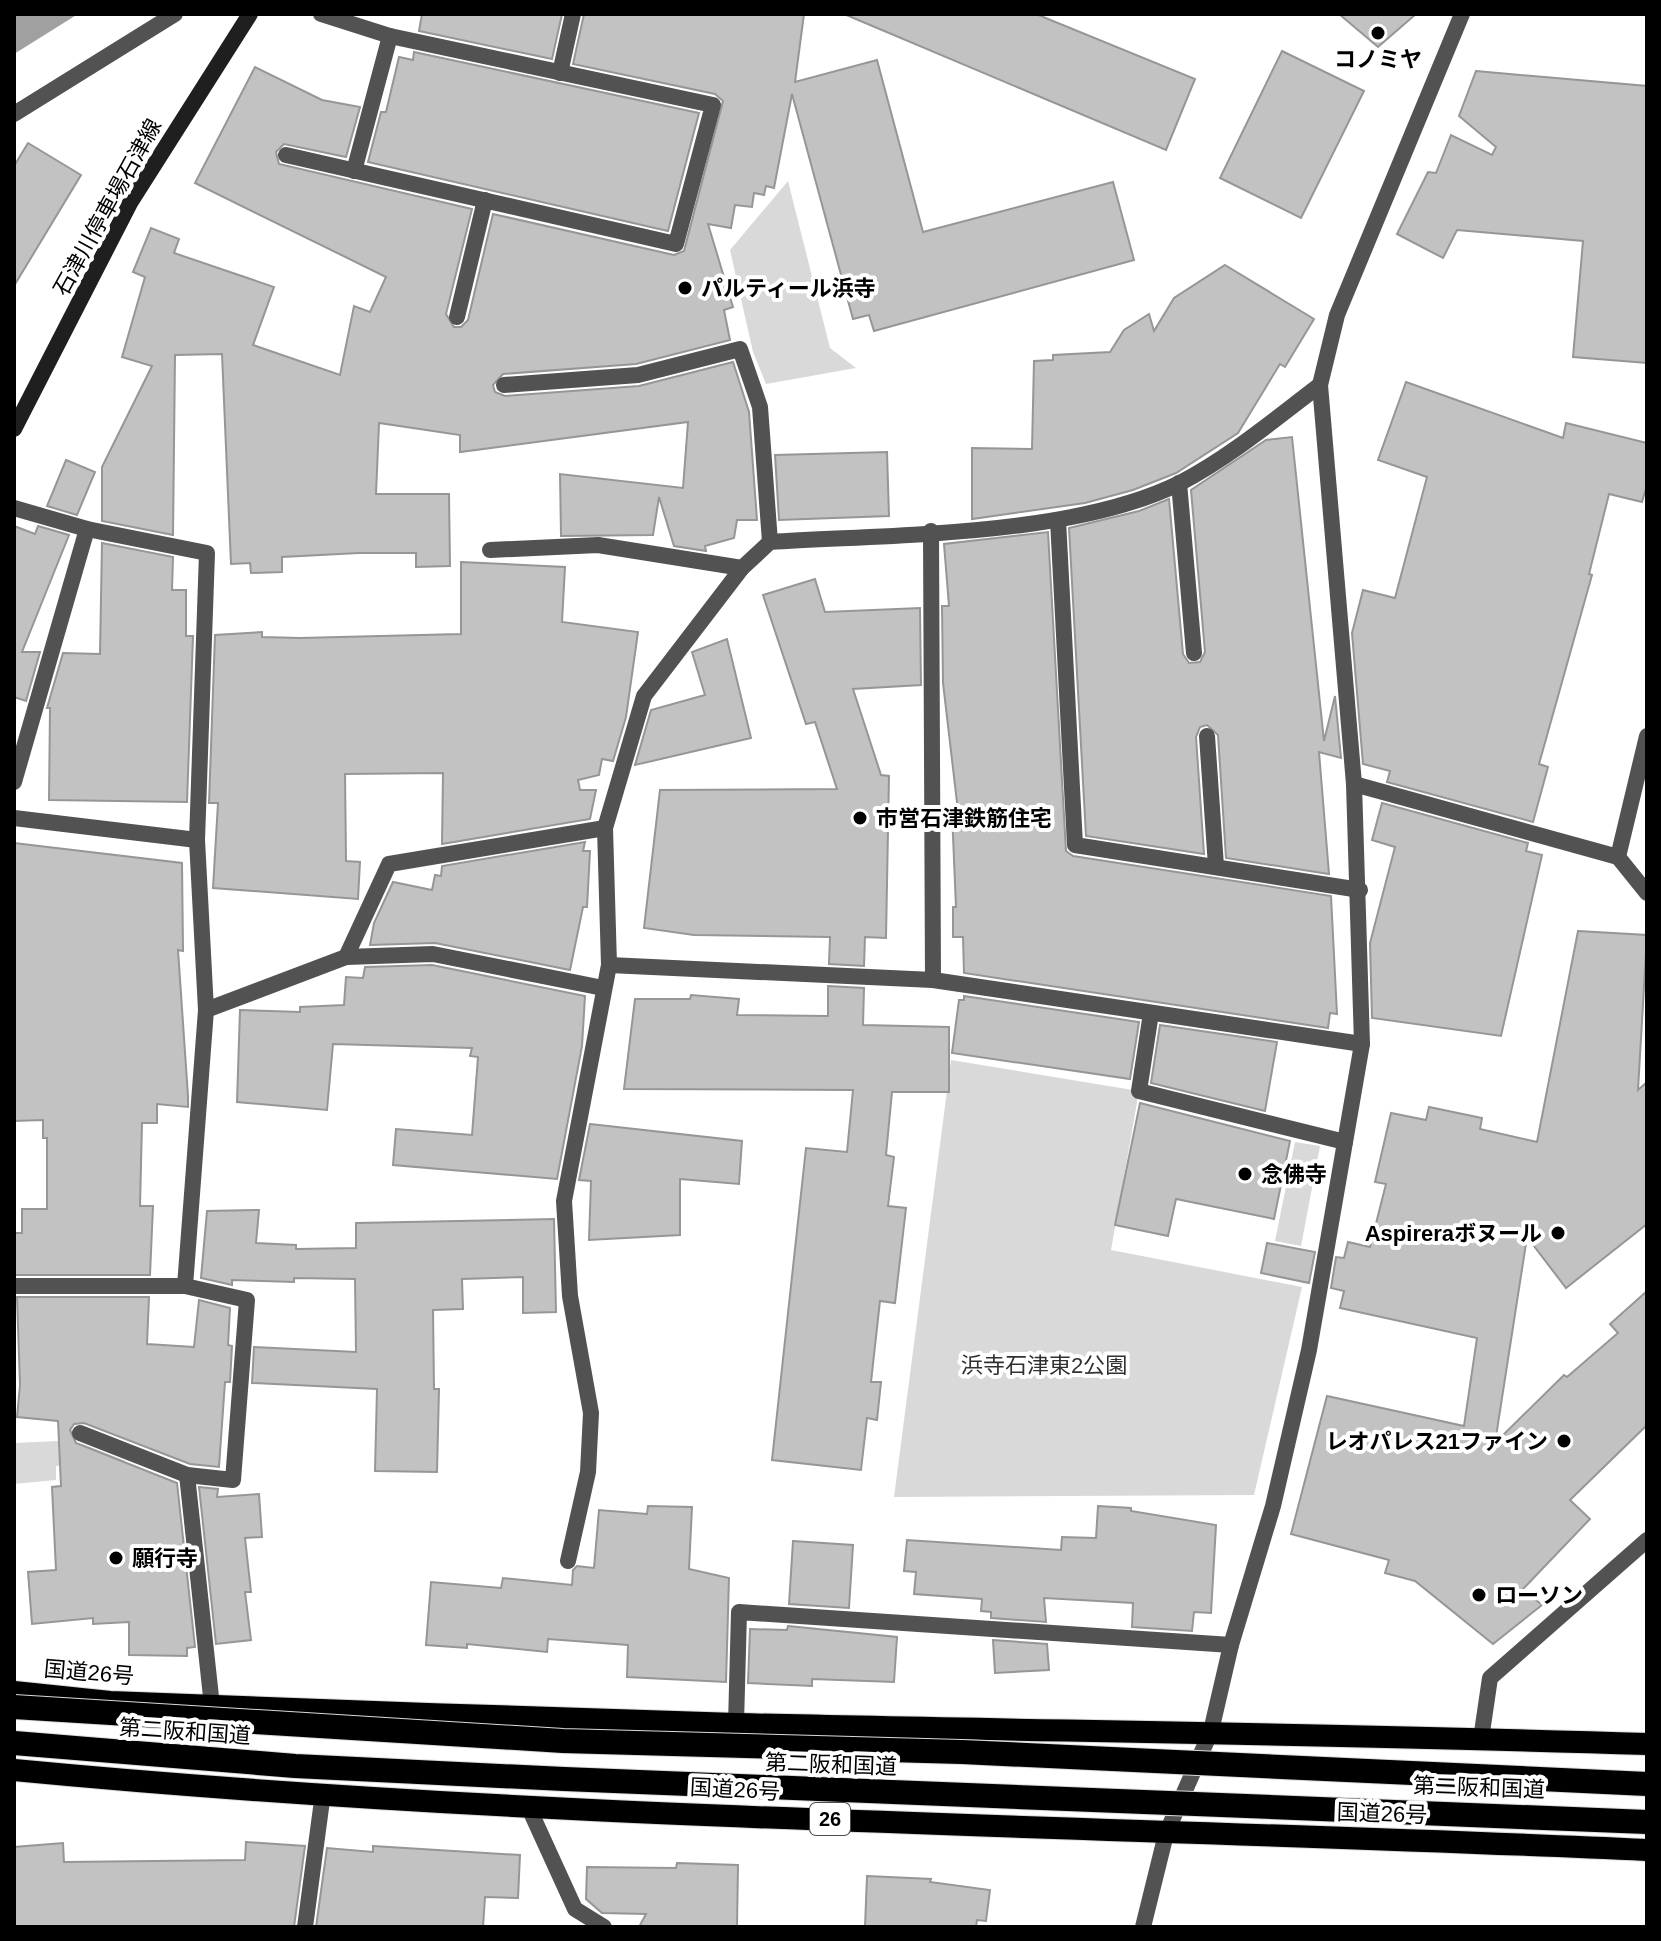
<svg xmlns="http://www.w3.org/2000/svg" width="1661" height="1941" viewBox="0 0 1661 1941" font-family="Arial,'Noto Sans JP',sans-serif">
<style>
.green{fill:#d9d9d9}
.water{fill:#a0a0a0}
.building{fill:#c2c2c2;stroke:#969696;stroke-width:2}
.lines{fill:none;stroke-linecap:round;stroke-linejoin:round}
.trunk-casing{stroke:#dbdbdb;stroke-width:24}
.minor{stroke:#525252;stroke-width:16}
.secondary{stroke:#1f1f1f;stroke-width:16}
.trunk{stroke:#000;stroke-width:22}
.motorway-bridge-casing{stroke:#dbdbdb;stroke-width:26;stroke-linecap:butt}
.motorway-bridge{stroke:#000;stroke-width:24}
.poi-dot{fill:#000;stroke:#fff;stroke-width:3}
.labels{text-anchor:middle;stroke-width:8;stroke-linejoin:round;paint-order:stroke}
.shield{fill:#fff;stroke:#4c4c4c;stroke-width:2}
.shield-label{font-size:20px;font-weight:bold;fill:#000}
.poi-label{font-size:22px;font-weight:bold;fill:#000;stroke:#fff;text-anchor:start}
.street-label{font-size:22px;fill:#000;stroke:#fff}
.park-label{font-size:22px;fill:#303030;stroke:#fff}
</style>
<rect width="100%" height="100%" fill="#fff"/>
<!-- green -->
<g class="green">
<path d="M788,181L830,348L856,368L766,384L753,352L730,250Z"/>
<path d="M951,1060L1139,1091L1111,1250L1302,1287L1254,1495L894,1497Z"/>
<path d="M1295,1142L1320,1146L1301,1246L1275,1241Z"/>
<path d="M58,1441L83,1444L126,1461L56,1466V1480L14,1484V1443Z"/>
</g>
<!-- water -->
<path class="water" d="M14,14H78L14,54Z"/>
<!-- building -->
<g class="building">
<path d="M422,14H562L552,59L419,31Z"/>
<path d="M584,14H804L795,82L877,60L923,232L1113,182L1134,260L874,331L869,315L853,319L792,94L774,188L766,186L764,195L754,193L752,207L735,205L731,228L708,224L733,307L724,310L730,340L636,364L503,374L493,385L495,392L505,396L639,386L733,362L749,412L757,520H737L734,538L705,546L706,551L674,546L659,497L653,535L561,536L560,474L683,488L688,422L460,452V435L379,423L376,494H449L450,566L416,567V553H359L282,557V572L251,573L250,563L231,564L222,354L175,355L173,535L102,521V467L152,366L122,357L145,277L133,272L151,228L179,239L174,253L274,287L253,345L340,375L354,306L370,312L386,277L195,183L255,67L322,100L360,107L346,157L284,144L276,152L279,164L472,209L446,314L454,327H461L468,320L493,214L674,255L684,251L723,101L715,94L573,64Z"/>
<path d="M844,14H1036L1195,79L1166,150Z"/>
<path d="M1339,14H1416L1378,47Z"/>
<path d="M1282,51L1364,91L1301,218L1220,178Z"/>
<path d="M414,52L699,113L668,231L368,162L381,112H386L399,57L413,60Z"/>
<path d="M1476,71L1647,86V363L1573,357L1583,241L1457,230L1443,258L1397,234L1428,172L1436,173L1451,135L1492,155L1496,147L1459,116Z"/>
<path d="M28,143L81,175L14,286V166Z"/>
<path d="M1225,265L1314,319L1285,367L1280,364L1238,433L1176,473L1133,490L1085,503L972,519V448L1032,449L1034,361L1053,360V355L1110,352L1124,330L1149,314L1154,331L1174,298Z"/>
<path d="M1406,382L1563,438L1566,423L1647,443V485L1642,502L1609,494L1589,574L1592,575L1539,764L1548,767L1533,822L1387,782L1390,771L1363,764L1352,633L1363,590L1395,598L1427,477L1378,460Z"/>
<path d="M1292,437L1324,741L1335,696L1341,758L1319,752L1329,874L1226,858L1218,735L1207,725L1200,727L1196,737L1204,854L1086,836L1069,528L1139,511L1169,499L1183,654L1189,663L1200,662L1205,652L1191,490L1266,440Z"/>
<path d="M887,452L889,516L779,520L775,455Z"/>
<path d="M66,460L95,472L77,515L47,506Z"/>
<path d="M14,526L35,534L38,526L69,535L22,652H40L26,701L14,697Z"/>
<path d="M1048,532L1066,851L1073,856L1331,896L1337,1014L1330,1013L1328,1028L964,973L963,937H953V907H956L952,812L958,811L943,683L942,606H949L944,544Z"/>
<path d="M102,543L173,557L172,590H186V636H193L187,802L49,800L50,708H47L63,653L100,654Z"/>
<path d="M461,562L565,567L562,622L638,632L626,717L613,761L602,759L599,775L578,780L580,790H596L590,819L442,844L443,773L345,774L346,861L360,862L358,899L213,888L218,803H209L215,635L262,632V637L300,638L461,634Z"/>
<path d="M815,579L825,612L920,608L921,685L853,689L881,775L889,776L886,938L865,937L864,966L829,964L830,937L694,935L644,928L660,790L837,789L815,722L806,724L763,595Z"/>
<path d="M727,639L751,738L635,765L651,710L705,695L692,652Z"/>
<path d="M1382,803L1528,843L1526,851L1542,855L1501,1036L1372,1018L1370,943L1395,847L1372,840Z"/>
<path d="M585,842L583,851H590L587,907H583L570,970L435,943L370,945L374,923L393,882L432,890L435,875L441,876L442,866Z"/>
<path d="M14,843L182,863L183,951L178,950L188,1096V1107L157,1104V1123H142L140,1206H153L150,1275H14V1233H22V1209H47V1138H43V1120L14,1121Z"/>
<path d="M1578,931L1647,935L1638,1090L1647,1082V1224L1566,1288L1527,1237L1495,1443L1564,1375L1567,1377L1618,1333L1610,1324L1647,1291V1425L1570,1500L1590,1519L1523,1589L1542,1605L1493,1644L1415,1581L1385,1573L1389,1560L1291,1534L1327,1396L1464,1426L1477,1338L1340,1308L1344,1291L1331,1288L1336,1257L1344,1258L1348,1242L1370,1247L1386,1184L1375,1182L1391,1113L1426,1120L1429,1107L1482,1118L1480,1129L1537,1142Z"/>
<path d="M432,965L585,996L582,1046L557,1179L393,1165L396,1129L472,1135L478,1057L470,1056L472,1048L333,1044L327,1110L237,1102L240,1010L300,1012V1007L344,1005L346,977L363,978L365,967Z"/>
<path d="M828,986L864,988L863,1025L949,1027V1092H892L886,1155L894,1157L888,1206L906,1208L895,1303L880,1301L871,1382H881L877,1420L867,1418L861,1470L772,1460L806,1148L847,1152L853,1090L624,1089L635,999H690L691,995L739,999L737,1015L828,1016Z"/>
<path d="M964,996L1139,1022L1130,1079L952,1053L959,1000H964Z"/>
<path d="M1160,1025L1277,1042L1265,1111L1151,1083Z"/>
<path d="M1140,1103L1290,1141L1274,1219L1176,1199L1168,1236L1115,1225Z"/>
<path d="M590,1124L742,1141L739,1184L680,1179V1235L589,1240L591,1181L579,1180Z"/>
<path d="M259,1210L256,1243L296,1245V1249L356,1248V1223L554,1219L556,1312L523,1313V1277L462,1279L463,1309L433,1310L434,1389H439L437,1472L375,1471L377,1389L252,1383L254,1347L356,1352L355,1279L294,1278V1282L232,1280V1285L201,1278L207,1211Z"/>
<path d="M1267,1243L1315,1252L1309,1283L1261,1273Z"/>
<path d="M17,1297H149L147,1344L194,1347L199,1300L230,1308L228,1345L232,1346L230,1382H225L219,1467L190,1464L84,1423L74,1424L70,1430L76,1443L177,1483L195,1647L187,1648V1656L129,1655V1622L93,1624V1618L32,1624L28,1572L56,1570L52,1487L61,1486L58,1421L17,1417L20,1385Z"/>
<path d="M199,1487L218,1489L217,1497L259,1494L262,1537L245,1538L251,1592H245L251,1640L216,1644Z"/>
<path d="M648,1506L692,1507L689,1569L729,1578L726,1682L627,1677L628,1645L548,1639L547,1652L467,1644V1648L426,1645L431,1582L501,1588L503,1578L572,1585L573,1570L577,1566L594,1568L599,1510L647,1514Z"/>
<path d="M1098,1506L1131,1508V1511L1216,1525L1211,1613L1194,1612L1192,1631L1132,1627L1133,1603L1098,1601L1044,1598L1046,1622L991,1618V1612L981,1611L982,1599L914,1594L916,1572L904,1571L907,1540L1061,1550L1062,1537L1096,1538Z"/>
<path d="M793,1541L853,1545L849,1608L789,1604Z"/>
<path d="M788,1626L897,1637L894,1682L812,1679V1686L748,1683L750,1629L787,1630Z"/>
<path d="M993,1640L1047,1644L1049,1670L995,1673Z"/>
<path d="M246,1842L305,1846L294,1927H14V1847L63,1843L64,1862L245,1860Z"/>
<path d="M373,1846L520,1855L518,1898L485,1897L483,1927H316L327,1848L373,1852Z"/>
<path d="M677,1863L738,1865L737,1927H639L646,1914L602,1913L586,1899L587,1867L676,1868Z"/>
<path d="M867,1876L931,1879L930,1882L990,1890L986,1921L977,1920L976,1927H865Z"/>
</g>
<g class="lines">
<!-- trunk casing -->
<g class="trunk-casing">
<g id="trunk">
<path d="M14,1692L110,1702C319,1710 527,1718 736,1724C1040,1731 1343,1734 1647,1744"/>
<path d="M14,1770C557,1822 1103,1825 1647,1850"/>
</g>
</g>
<!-- minor -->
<g class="minor">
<path d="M560,73L573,14"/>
<path d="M14,114L175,14"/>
<path d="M286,155L676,244L713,105L390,36L321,14"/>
<path d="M354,171L390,36"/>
<path d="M457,317L485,200"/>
<path d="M504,385L638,375L740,349L760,407L770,542"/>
<path d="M1179,483L1194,653"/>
<path d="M14,508L87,529L207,553L197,840L206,1010L185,1286L247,1300L233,1480L187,1475L80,1433"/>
<path d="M1058,520L1075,845L1360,890"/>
<path d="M931,531L933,980"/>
<path d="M490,550L598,545L742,568"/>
<path d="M1207,736L1216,866"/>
<path d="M14,782L87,529"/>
<path d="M1354,784L1618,857L1647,893"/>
<path d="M14,818L197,840"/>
<path d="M1618,857L1647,736"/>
<path d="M346,957L433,954L603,988"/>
<path d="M609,965L933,980L1362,1044"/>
<path d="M206,1010L346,957L389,864L605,828"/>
<path d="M1151,1013L1139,1091L1345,1142"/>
<path d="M14,1286H185"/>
<path d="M187,1475L212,1706"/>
<path d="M568,1561L588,1472L591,1413L570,1296L564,1201L609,965L605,828L644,696L742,568L770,542C892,534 1071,537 1180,483C1230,457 1275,419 1320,385"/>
<path d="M736,1724L739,1612L1231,1645"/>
<path d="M1481,1739L1490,1678L1647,1540"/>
<path d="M528,1806L575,1909L604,1927"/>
<path d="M305,1927L323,1793"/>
<path d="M1143,1927L1166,1834L1211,1731L1231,1645L1273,1506L1309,1350L1362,1044L1354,784L1320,385L1337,315L1462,14"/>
</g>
<!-- secondary -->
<path class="secondary" d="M14,429L130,203L250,14"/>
<!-- trunk -->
<use href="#trunk" class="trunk"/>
<!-- motorway-bridge casing -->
<g class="motorway-bridge-casing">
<g id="motorway-bridge">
<path d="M14,1707L563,1741L962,1752L1647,1784"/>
<path d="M14,1743L295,1766L564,1779L1647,1822"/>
</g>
</g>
<!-- motorway-bridge -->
<use href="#motorway-bridge" class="motorway-bridge"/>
</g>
<!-- markers -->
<g class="poi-dot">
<circle cx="1378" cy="33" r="8"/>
<circle cx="685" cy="288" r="8"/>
<circle cx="860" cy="818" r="8"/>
<circle cx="1245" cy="1174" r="8"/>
<circle cx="1558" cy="1233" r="8"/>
<circle cx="1564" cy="1441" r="8"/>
<circle cx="116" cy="1558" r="8"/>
<circle cx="1479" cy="1595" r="8"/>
</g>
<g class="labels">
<!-- shield labels -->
<rect class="shield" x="810" y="1803" width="40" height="32" rx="6"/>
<g class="shield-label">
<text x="830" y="1826">26</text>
</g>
<!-- poi labels -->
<g class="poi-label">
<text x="1378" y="67" text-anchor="middle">コノミヤ</text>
<text x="701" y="296">パルティール浜寺</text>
<text x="876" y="826">市営石津鉄筋住宅</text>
<text x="1261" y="1182">念佛寺</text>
<text x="1542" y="1241" text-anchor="end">Aspireraボヌール</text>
<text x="1548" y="1449" text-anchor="end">レオパレス21ファイン</text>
<text x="132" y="1566">願行寺</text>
<text x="1495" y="1603">ローソン</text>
</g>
<!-- street labels -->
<g class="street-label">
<text transform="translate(107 207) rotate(-61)" y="8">石津川停車場石津線</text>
<text transform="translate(89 1672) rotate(5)" y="8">国道26号</text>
<text transform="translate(185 1731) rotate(4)" y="8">第二阪和国道</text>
<text transform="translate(831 1764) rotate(2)" y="8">第二阪和国道</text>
<text transform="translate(1479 1787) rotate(2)" y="8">第二阪和国道</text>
<text transform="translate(735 1789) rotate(3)" y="8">国道26号</text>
<text transform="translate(1382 1813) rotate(2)" y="8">国道26号</text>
</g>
<!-- park labels -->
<g class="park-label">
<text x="1044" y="1373">浜寺石津東2公園</text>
</g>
</g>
<!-- border -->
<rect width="1661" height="1941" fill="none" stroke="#000000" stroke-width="32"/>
</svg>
